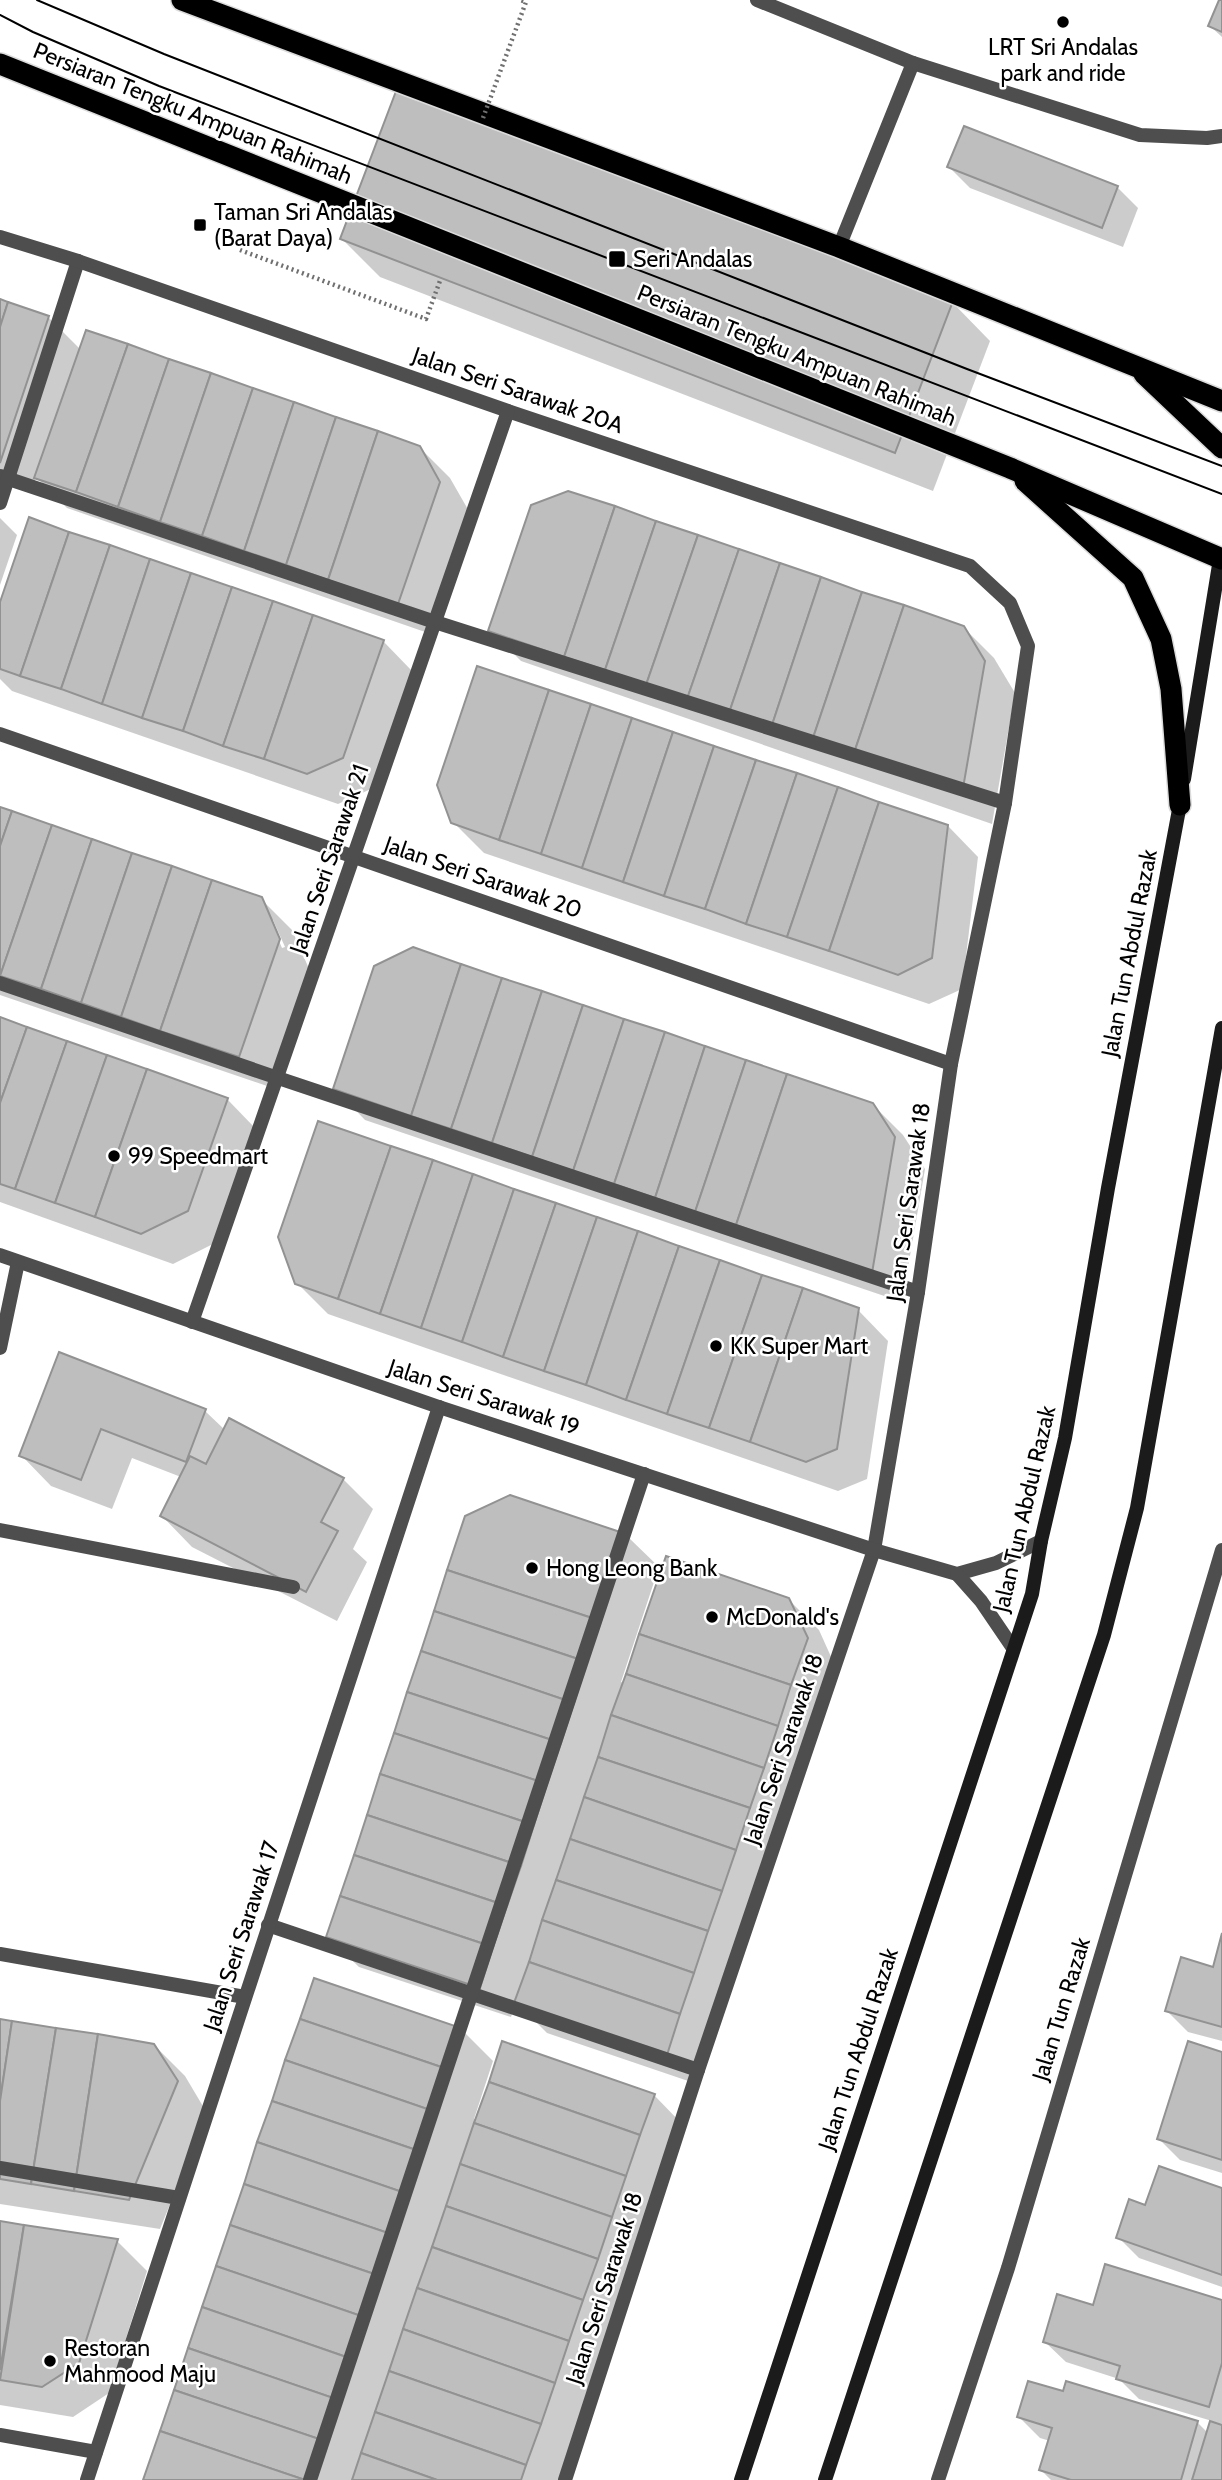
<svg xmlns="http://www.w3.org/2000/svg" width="1222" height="2480" viewBox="0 0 1222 2480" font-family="Cabin,sans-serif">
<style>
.shadow{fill:#0003;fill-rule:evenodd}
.building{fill:#bebebe;stroke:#929292;stroke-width:2}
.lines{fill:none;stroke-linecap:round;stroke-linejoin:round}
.highway-casing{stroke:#dbdbdb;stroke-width:24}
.path{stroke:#707070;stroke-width:4.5;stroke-dasharray:2 3.5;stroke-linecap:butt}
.lane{stroke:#4e4e4e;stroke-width:14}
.street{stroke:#4e4e4e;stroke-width:14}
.secondary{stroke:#1b1b1b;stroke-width:14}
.highway{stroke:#000;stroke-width:21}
.tram{stroke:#000;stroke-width:2}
.path-bridge{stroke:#707070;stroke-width:4.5;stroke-dasharray:2 3.5;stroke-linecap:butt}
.poi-dot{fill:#000;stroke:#fff;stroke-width:2.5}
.labels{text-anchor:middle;stroke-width:5;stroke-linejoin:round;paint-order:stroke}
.poi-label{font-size:23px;fill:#000;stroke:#fff;text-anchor:start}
.street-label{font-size:23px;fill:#000;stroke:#fff}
</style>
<rect width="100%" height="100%" fill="#fff"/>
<!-- shadow -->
<g class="shadow">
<path d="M1220,0H1222V37L1210,26Z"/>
<path d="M949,167L1117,187L1138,208L1123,247L970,188Z"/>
<path d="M342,239L952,302L990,341L933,491L380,277Z"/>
<path d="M0,301L48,317L81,350L419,447L450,478L470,513L428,633L67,508L36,477L30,493L0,483Z"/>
<path d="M0,518L17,535L0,585Z"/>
<path d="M0,607L383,641L413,672L373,788L338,804L12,691L0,679Z"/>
<path d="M963,627L994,658L1015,693L992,824L521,661L490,630Z"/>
<path d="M0,809L261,899L292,930L310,971L270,1087L0,995ZM270,920H273L285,947L282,948Z"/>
<path d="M453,822L948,826L978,857L962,989L929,1004L484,853Z"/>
<path d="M0,1019L227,1099L257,1130L219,1241L173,1264L0,1202Z"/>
<path d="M335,1089L872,1104L903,1135L925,1169L902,1302L365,1120Z"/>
<path d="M297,1283L858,1310L888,1341L867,1479L838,1491L328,1314Z"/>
<path d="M60,1354L205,1411L225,1430L343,1479L373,1509L353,1549L367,1562L337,1621L192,1547L162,1516L181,1477L132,1458L112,1509L51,1486L21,1455Z"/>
<path d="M628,1537L659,1567L621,1682L624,1683L788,1599L819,1630L837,1670L697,2084L547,2033L516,2002L511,2017L359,1967L328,1937Z"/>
<path d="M1222,1940V2041L1188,2032L1167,2011L1214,1969Z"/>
<path d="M0,2021L154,2045L185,2076L207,2113L160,2229L0,2204Z"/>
<path d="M463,2031L493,2061L474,2119L654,2095L684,2126L562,2480H145Z"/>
<path d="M1222,2054V2173L1180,2160L1159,2139Z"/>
<path d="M1222,2190V2287L1139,2258L1118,2237L1146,2207Z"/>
<path d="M0,2222L117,2241L147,2271L109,2393L73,2417L0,2405Z"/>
<path d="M1222,2301V2480H1051L1041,2470L1050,2441L1040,2438L1019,2417L1064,2393L1197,2422L1208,2433L1212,2421L1139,2399L1119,2379L1066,2362L1045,2342L1094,2307Z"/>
</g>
<!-- building -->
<g class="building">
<path d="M1219,0H1222V32L1208,26Z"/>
<path d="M398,86L953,301L895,453L340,239Z"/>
<path d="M964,126L1118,186L1102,228L947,167Z"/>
<path d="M0,299L8,302L0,327Z"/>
<path d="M8,302L49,316L0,463V327Z"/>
<path d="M86,330L128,344L76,492L34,478Z"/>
<path d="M128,344L169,359L118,507L76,492Z"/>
<path d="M169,359L211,373L160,522L118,507Z"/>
<path d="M211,373L253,388L202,536L160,522Z"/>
<path d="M253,388L294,402L244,551L202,536Z"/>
<path d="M294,402L336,417L286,565L244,551Z"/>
<path d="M336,417L378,431L328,580L286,565Z"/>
<path d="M378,431L420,446L440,482L398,604L328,580Z"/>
<path d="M568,491L615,506L564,657L488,631L531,505Z"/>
<path d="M615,506L656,521L605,670L564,657Z"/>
<path d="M29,517L69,532L20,676L0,669V602Z"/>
<path d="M656,521L698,535L646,685L605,670Z"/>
<path d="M69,532L110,545L61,689L20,676Z"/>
<path d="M698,535L739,549L687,699L646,685Z"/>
<path d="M110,545L150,559L102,704L61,689Z"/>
<path d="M739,549L780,563L729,713L687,699Z"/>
<path d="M150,559L191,573L142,718L102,704Z"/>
<path d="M780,563L821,577L771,728L729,713Z"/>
<path d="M191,573L232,587L183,731L142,718Z"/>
<path d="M821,577L862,592L812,741L771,728Z"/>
<path d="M232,587L273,601L223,746L183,731Z"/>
<path d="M862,592L904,605L853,756L812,741Z"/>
<path d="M273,601L313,615L264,759L223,746Z"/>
<path d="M904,605L964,626L985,661L962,794L853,756Z"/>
<path d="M313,615L384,640L343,758L307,774L264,759Z"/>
<path d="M477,666L549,690L499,840L451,823L437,785Z"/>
<path d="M549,690L591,704L541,854L499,840Z"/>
<path d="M591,704L632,718L582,868L541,854Z"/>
<path d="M632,718L673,732L623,882L582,868Z"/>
<path d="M673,732L714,746L664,896L623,882Z"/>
<path d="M714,746L756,760L705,909L664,896Z"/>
<path d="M756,760L797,773L746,924L705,909Z"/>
<path d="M797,773L838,787L787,937L746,924Z"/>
<path d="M838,787L879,802L829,951L787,937Z"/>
<path d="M879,802L948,825L932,958L898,975L829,951Z"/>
<path d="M0,807L12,811L0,846Z"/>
<path d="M12,811L52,825L0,976V846Z"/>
<path d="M52,825L92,839L41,989L0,976Z"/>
<path d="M92,839L132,853L81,1003L41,989Z"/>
<path d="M132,853L172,866L121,1017L81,1003Z"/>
<path d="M172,866L212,880L160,1031L121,1017Z"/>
<path d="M212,880L262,897L280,939L239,1057L160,1031Z"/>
<path d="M413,947L461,964L411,1116L333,1089L374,966Z"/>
<path d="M461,964L502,978L451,1129L411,1116Z"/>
<path d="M502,978L542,991L492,1143L451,1129Z"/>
<path d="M542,991L583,1005L532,1157L492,1143Z"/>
<path d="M583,1005L624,1019L573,1171L532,1157Z"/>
<path d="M0,1017L27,1027L0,1103Z"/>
<path d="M624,1019L665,1032L614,1184L573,1171Z"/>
<path d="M27,1027L67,1041L15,1189L0,1184V1103Z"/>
<path d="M665,1032L705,1046L655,1198L614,1184Z"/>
<path d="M67,1041L107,1055L55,1203L15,1189Z"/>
<path d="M705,1046L746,1060L695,1212L655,1198Z"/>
<path d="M107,1055L147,1069L95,1217L55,1203Z"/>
<path d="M746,1060L787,1074L736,1225L695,1212Z"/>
<path d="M147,1069L228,1098L188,1211L141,1234L95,1217Z"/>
<path d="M787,1074L873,1103L895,1137L872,1273L736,1225Z"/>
<path d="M318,1121L391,1146L338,1299L295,1284L278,1237Z"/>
<path d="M391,1146L433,1160L380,1314L338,1299Z"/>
<path d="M433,1160L473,1174L421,1328L380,1314Z"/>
<path d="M473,1174L514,1189L462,1342L421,1328Z"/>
<path d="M514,1189L556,1203L503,1357L462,1342Z"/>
<path d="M556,1203L597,1217L544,1371L503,1357Z"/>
<path d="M597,1217L638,1231L586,1385L544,1371Z"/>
<path d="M638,1231L679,1246L626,1400L586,1385Z"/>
<path d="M679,1246L720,1260L667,1414L626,1400Z"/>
<path d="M720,1260L762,1275L709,1428L667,1414Z"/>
<path d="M762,1275L803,1288L750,1442L709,1428Z"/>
<path d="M803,1288L859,1308L837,1449L806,1462L750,1442Z"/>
<path d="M59,1352L206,1409L186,1462L101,1429L81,1480L19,1456Z"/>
<path d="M229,1418L344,1478L321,1522L338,1531L306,1592L160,1516L190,1456L206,1464Z"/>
<path d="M510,1495L629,1535L601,1621L447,1570L465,1516Z"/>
<path d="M666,1556L789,1598L808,1638L791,1685L639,1634Z"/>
<path d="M447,1570L601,1621L587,1662L434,1611Z"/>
<path d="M434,1611L587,1662L574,1703L421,1651Z"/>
<path d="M639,1634L791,1685L778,1726L626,1674Z"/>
<path d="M421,1651L574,1703L561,1743L407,1692Z"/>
<path d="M626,1674L778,1726L764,1768L611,1715Z"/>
<path d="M407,1692L561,1743L547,1784L394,1733Z"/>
<path d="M611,1715L764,1768L750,1808L598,1757Z"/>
<path d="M394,1733L547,1784L534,1825L380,1774Z"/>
<path d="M598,1757L750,1808L736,1850L584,1797Z"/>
<path d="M380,1774L534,1825L521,1866L367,1815Z"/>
<path d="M584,1797L736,1850L722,1891L570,1839Z"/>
<path d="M367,1815L521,1866L507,1906L354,1855Z"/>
<path d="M570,1839L722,1891L708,1931L556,1880Z"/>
<path d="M354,1855L507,1906L493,1947L340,1896Z"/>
<path d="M556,1880L708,1931L694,1973L542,1920Z"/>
<path d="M340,1896L493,1947L480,1988L326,1937Z"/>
<path d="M542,1920L694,1973L680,2014L529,1962Z"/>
<path d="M1222,1933V2027L1165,2011L1181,1957L1213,1967Z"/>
<path d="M529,1962L680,2014L667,2055L514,2003Z"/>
<path d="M314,1978L464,2029L450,2070L300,2019Z"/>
<path d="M0,2019L12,2021L0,2101Z"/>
<path d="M300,2019L450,2070L436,2112L285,2060Z"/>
<path d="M12,2021L56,2028L31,2184L0,2179V2101Z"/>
<path d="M56,2028L98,2034L74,2191L31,2184Z"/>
<path d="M98,2034L154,2044L178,2081L129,2200L74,2191Z"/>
<path d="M502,2041L655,2094L640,2135L489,2082Z"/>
<path d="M1188,2041L1222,2052V2160L1157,2139Z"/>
<path d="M285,2060L436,2112L422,2152L272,2101Z"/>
<path d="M489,2082L640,2135L626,2176L474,2123Z"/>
<path d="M272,2101L422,2152L408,2194L257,2142Z"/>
<path d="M474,2123L626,2176L612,2217L460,2164Z"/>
<path d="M257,2142L408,2194L394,2235L244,2184Z"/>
<path d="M460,2164L612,2217L598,2259L446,2206Z"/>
<path d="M1159,2166L1222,2188V2275L1116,2238L1129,2199L1145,2205Z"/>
<path d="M244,2184L394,2235L380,2276L230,2225Z"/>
<path d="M446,2206L598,2259L583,2300L432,2247Z"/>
<path d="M0,2221L24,2225L0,2370Z"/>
<path d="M24,2225L118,2239L79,2363L42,2387L0,2380Z"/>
<path d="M230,2225L380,2276L367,2318L216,2266Z"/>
<path d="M432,2247L583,2300L569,2341L417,2288Z"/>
<path d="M1105,2264L1222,2300V2363L1209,2407L1116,2379L1120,2366L1043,2342L1057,2294L1093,2305Z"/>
<path d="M216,2266L367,2318L352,2359L202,2307Z"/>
<path d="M417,2288L569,2341L555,2383L403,2329Z"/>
<path d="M202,2307L352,2359L339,2400L188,2348Z"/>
<path d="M403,2329L555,2383L541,2424L389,2371Z"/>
<path d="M188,2348L339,2400L325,2441L174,2390Z"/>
<path d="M389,2371L541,2424L526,2465L375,2412Z"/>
<path d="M1028,2381L1063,2391L1066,2381L1198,2421L1181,2480H1071L1039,2470L1052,2428L1017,2417Z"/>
<path d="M174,2390L325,2441L305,2480L160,2431Z"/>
<path d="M375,2412L526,2465L521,2480H437L361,2453Z"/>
<path d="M1210,2421L1222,2425V2480H1192Z"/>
<path d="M160,2431L305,2480H143Z"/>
<path d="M361,2453L437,2480H352Z"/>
</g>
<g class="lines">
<!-- highway casing -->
<g class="highway-casing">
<g id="highway">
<path d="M182,0L839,247L1222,401"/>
<path d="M0,64L1010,468L1222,559"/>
<path d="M1144,374L1222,448"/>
<path d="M1025,481L1133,578L1161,639L1171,689L1180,805"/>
</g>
</g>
<!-- path -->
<path class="path" d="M240,250L426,319L441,278"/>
<!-- lane -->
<g class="lane">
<path d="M757,0L913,63L1140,135L1207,138L1222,136"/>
<path d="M839,247L913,63"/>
<path d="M0,476L435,622L1005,803"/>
<path d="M0,503L78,261"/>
<path d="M0,983L278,1078L918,1292"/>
<path d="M0,1530L293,1587"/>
<path d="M268,1925L698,2070"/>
<path d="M0,2168L179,2198"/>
<path d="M310,2480L644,1474"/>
</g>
<!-- street -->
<g class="street">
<path d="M0,237L78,261L508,411L970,566L1010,603L1028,646L1005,803L951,1064L918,1292L874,1550L698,2070L565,2480"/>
<path d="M0,734L951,1064"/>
<path d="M0,1255L439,1407L874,1550L957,1574L996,1563L1041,1541"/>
<path d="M192,1322L508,411"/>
<path d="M0,1348L18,1262"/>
<path d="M957,1574L981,1601L1013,1648"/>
<path d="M0,1954L245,1997"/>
<path d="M0,2435L96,2452"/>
<path d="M87,2480L439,1407"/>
<path d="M938,2480L1008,2268L1222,1550"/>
</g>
<!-- secondary -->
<g class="secondary">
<path d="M1184,779L1220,559"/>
<path d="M741,2480L1032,1594L1041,1541L1065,1438L1108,1188L1181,799"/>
<path d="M825,2480L1104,1635L1137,1508L1222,1028"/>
</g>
<!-- highway -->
<use href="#highway" class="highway"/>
<!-- tram -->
<g class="tram">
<path d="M37,0L164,54L967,369L1222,466"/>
<path d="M0,15L33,32L159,86L1222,494"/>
</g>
<!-- path-bridge -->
<path class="path-bridge" d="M483,118L526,2L520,0"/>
</g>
<!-- markers -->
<g class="poi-dot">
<circle cx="1063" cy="22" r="7"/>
<rect x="193" y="218" width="14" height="14" rx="3.5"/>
<rect x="608" y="250" width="18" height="18" rx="3.5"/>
<circle cx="114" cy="1156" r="7"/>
<circle cx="716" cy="1346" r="7"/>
<circle cx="532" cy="1568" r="7"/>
<circle cx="712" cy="1617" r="7"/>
<circle cx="50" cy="2361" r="7"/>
</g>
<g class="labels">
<!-- poi labels -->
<g class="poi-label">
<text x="1063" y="55" text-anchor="middle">LRT Sri Andalas<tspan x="1063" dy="26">park and ride</tspan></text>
<text x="214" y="220">Taman Sri Andalas<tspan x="214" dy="26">(Barat Daya)</tspan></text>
<text x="633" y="267">Seri Andalas</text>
<text x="128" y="1164">99 Speedmart</text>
<text x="730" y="1354">KK Super Mart</text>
<text x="546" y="1576">Hong Leong Bank</text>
<text x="726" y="1625">McDonald's</text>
<text x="64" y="2356">Restoran<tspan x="64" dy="26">Mahmood Maju</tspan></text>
</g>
<!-- street labels -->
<g class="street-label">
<text transform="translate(193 113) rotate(22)" y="8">Persiaran Tengku Ampuan Rahimah</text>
<text transform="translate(797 355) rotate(22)" y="8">Persiaran Tengku Ampuan Rahimah</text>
<text transform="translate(518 390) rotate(19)" y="8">Jalan Seri Sarawak 20A</text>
<text transform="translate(329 859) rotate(-71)" y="8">Jalan Seri Sarawak 21</text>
<text transform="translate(483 877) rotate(19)" y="8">Jalan Seri Sarawak 20</text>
<text transform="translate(1129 953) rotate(-79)" y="8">Jalan Tun Abdul Razak</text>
<text transform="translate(908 1202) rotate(-82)" y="8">Jalan Seri Sarawak 18</text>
<text transform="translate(484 1397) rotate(18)" y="8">Jalan Seri Sarawak 19</text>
<text transform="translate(1024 1509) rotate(-77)" y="8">Jalan Tun Abdul Razak</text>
<text transform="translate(783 1749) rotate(-71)" y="8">Jalan Seri Sarawak 18</text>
<text transform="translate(241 1936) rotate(-72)" y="8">Jalan Seri Sarawak 17</text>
<text transform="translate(1061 2009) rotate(-73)" y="8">Jalan Tun Razak</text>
<text transform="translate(858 2049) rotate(-72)" y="8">Jalan Tun Abdul Razak</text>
<text transform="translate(604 2288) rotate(-72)" y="8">Jalan Seri Sarawak 18</text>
</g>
</g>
</svg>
